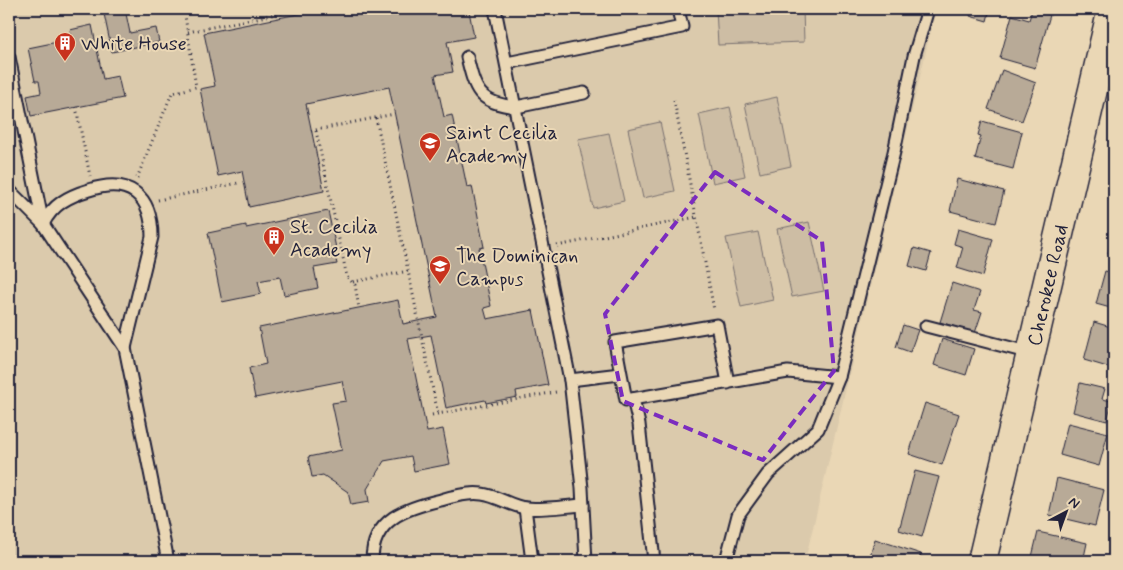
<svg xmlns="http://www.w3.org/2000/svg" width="1123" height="570" viewBox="0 0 1123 570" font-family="Mynerve,sans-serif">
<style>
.built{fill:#dbcaac}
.green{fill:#cdbda4;stroke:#787070}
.building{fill:#b8aa97;stroke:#22223b}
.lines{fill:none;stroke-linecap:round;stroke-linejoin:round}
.lane-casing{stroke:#22223b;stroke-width:15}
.secondary-casing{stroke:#22223b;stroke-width:31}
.path{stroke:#22223b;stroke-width:3;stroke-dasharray:1 4;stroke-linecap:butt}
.lane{stroke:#ead7b5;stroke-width:11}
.secondary{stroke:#ead7b5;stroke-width:28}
.marked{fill:none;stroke:#7b2cbf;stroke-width:4;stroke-dasharray:10 6;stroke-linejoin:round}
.labels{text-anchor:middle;stroke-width:4;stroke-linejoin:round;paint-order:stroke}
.poi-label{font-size:20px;fill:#22223b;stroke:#ead7b5;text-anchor:start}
.street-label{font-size:20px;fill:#22223b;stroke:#ead7b5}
</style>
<rect width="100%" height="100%" fill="#ead7b5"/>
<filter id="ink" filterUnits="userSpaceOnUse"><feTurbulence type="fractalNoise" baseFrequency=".02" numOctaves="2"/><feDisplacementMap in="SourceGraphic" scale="10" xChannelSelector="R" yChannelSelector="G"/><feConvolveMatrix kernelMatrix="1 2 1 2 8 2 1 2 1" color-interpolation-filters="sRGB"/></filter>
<g filter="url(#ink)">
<!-- built -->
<path class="built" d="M9,9H936L805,561H9Z"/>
<!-- green -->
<g class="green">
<path d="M716,9H803L804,42L718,45Z"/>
<path d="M777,97L791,166L760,173L745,104Z"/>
<path d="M730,107L745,176L713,183L699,114Z"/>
<path d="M660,122L675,191L643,198L628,129Z"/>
<path d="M609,133L624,201L593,208L578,139Z"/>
<path d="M809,222L824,291L792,297L777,229Z"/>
<path d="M758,232L773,300L741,307L726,238Z"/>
</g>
<!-- building -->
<g class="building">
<path d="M103,9H125L130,33L156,28L159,42L112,52Z"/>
<path d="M323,9H481L469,11L474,37L447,42L453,72L435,75L444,117L452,115L467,187L472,186L484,247L479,248L491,306L484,308L487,319L533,310L548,385L516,391L517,397L486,403L485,400L446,408L431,335L408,339L427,432L443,429L450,464L414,471L411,456L384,461L367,489L369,502L351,505L348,492L323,475L312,477L308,457L342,450L332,403L346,401L342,381L255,398L249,368L266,364L259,328L398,300L403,324L437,317L389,87L306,104L324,191L249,207L242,171L218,176L200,89L215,86L204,33Z"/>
<path d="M972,9H990L987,21L970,16Z"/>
<path d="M1032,10L1050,15L1035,68L1000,58L1012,15L1029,20Z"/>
<path d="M92,25L103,79L118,76L123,98L31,116L27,96L41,93L39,81H35L28,48L72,39L70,30Z"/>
<path d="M1002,70L1036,83L1022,121L988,109Z"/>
<path d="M982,121L1022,132L1013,169L975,159L981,136L978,135Z"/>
<path d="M957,179L1004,191L996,223L950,211Z"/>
<path d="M328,211L336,248H333L337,264L314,268L318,288L284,295L280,277L258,281L261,294L222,302L208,233L246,225V228Z"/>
<path d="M958,229L993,239L983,276L957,268L963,247L954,244Z"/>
<path d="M1114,230V255L1108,253Z"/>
<path d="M914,248L931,253L926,271L909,266Z"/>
<path d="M1105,271L1114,273V309L1096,304Z"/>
<path d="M952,283L980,292L974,310L982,312L975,333L940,322Z"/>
<path d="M1094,322L1114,328V369L1084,360Z"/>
<path d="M903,325L918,330L910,352L896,347Z"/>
<path d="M942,339L974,349L966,375L934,365Z"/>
<path d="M1080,383L1105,389L1102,399L1112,401L1107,421L1073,412Z"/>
<path d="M925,403L959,414L942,465L909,454Z"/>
<path d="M1068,423L1108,433L1099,466L1060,455Z"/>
<path d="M915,471L939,477L922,537L899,530Z"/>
<path d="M1057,478L1104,490L1095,526L1049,515Z"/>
<path d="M1038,532L1087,543L1084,557L1078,556L1077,561H1031Z"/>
<path d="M875,539L921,554L918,561H865L867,555L870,556Z"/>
</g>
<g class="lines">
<!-- lane casing -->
<g class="lane-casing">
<g id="lane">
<path d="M495,9L570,380L582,488L586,561"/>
<path d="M9,57L43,224C53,204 69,196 89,190C129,177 152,195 152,237L125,348"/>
<path d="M467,57C475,90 478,103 516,107L584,93"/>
<path d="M507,63L682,27L678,9"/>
<path d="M9,190L43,224L125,348L168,561"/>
<path d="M926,326L1031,353"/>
<path d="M570,380L620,374"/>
<path d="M728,383L717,325L615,342L626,400L788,372L839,377"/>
<path d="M633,399L639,424L654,561"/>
<path d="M525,508L532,561"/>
<path d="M372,561C372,519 406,508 441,500C454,496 469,492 482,494C498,496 512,507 526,508C540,510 567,506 583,505"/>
<path d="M726,561L738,515L768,474L818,429L839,377L894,152L914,56L928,9"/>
</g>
</g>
<!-- secondary casing -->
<g class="secondary-casing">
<path id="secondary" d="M982,561L1112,9"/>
</g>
<!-- path -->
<g class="path">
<path d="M188,32L291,11L295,9"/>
<path d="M674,100L714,310"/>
<path d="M76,107L90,176"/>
<path d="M376,118L438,414"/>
<path d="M311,131L394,114"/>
<path d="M316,131L347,277L355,285L359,308"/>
<path d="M137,178L172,93L196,87L184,9"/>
<path d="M158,200L238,183"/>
<path d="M557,246L696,217"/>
<path d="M353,282L408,271"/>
<path d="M432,415L556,392"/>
</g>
<!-- lane -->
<use href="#lane" class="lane"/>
<!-- secondary -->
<use href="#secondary" class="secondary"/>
</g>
</g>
<!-- marked area -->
<path class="marked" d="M715,172L822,241L834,371L763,460L623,401L605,314Z"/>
<!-- icons -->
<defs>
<g id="building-pin" transform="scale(1.125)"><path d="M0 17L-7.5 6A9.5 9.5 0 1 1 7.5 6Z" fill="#c8321e" stroke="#ead7b5"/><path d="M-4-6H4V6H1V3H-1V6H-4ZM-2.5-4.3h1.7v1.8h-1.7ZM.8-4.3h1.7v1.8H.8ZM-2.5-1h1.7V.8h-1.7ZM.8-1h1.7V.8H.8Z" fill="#fff"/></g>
<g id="school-pin" transform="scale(1.125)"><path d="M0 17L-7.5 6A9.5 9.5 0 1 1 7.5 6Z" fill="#c8321e" stroke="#ead7b5"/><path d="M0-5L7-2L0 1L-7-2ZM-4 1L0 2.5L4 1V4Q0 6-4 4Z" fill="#fff"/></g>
</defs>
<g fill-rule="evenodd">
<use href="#building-pin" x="65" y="43"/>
<use href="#school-pin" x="430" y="143"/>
<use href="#building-pin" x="274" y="237"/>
<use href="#school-pin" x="440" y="266"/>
</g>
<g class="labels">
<!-- poi labels -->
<g class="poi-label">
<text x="81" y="50">White House</text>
<text x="446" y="139">Saint Cecilia<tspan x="446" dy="23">Academy</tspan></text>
<text x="290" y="233">St. Cecilia<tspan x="290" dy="23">Academy</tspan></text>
<text x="456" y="262">The Dominican<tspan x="456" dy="23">Campus</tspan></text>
</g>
<!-- street labels -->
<g class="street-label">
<text transform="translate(1047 285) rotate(-77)" y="7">Cherokee Road</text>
</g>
</g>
<!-- margin -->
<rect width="1123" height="570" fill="none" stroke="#ead7b5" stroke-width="30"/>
<rect x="15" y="15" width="1093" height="540" fill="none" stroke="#22223b" stroke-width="2" filter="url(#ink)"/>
<!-- north arrow -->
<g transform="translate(1066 512) rotate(41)" stroke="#ead7b5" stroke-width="4" paint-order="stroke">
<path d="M0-4L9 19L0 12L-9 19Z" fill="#22223b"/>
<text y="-8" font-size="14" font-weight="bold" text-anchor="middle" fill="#22223b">N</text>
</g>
</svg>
